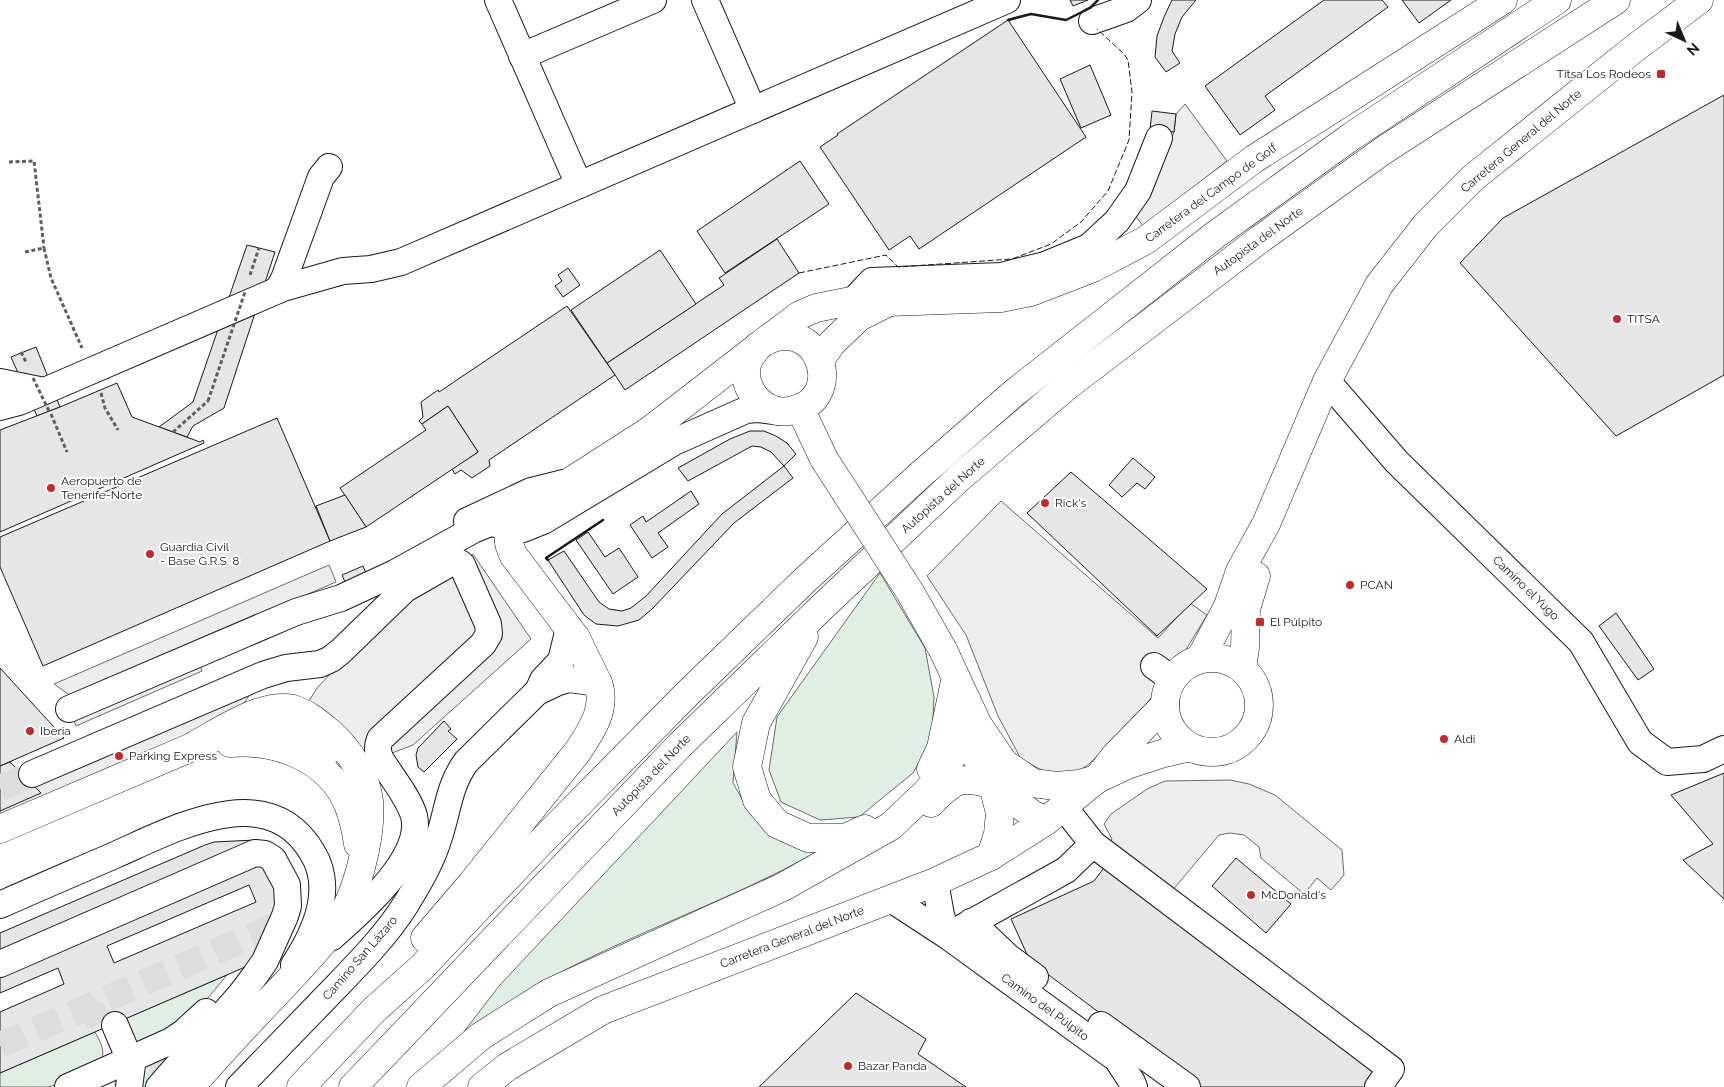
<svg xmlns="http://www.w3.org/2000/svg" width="1724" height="1087" viewBox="0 0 1724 1087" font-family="Raleway,sans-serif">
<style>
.green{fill:#e0efe3;stroke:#6a6a6a}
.parking{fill:#ededed;stroke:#6a6a6a}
.building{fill:#e6e6e6;stroke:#1a1a1a;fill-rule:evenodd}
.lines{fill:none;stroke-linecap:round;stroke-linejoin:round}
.minor-tunnel{stroke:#ddd;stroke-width:26;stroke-dasharray:26 13;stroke-linecap:butt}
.minor-casing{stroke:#1a1a1a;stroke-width:28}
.major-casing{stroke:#1a1a1a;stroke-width:29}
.highway-casing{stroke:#1a1a1a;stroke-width:29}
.path{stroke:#5f5f5f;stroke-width:3;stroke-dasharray:4 2.5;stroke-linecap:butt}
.minor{stroke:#fff;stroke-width:26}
.major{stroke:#fff;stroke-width:28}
.highway{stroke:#fff;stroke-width:28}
.major-bridge-casing{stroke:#1a1a1a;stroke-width:29;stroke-linecap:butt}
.path-bridge{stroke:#5f5f5f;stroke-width:3;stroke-dasharray:4 2.5;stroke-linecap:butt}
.major-bridge{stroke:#fff;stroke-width:28}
.fence{stroke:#1a1a1a;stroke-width:1;stroke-dasharray:6 2.5;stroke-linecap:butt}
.wall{stroke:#1a1a1a;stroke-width:2.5}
.poi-dot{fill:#c62828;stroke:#fff;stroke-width:2}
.labels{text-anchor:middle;stroke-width:4;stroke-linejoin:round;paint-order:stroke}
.poi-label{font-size:12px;fill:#1a1a1a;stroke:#fff;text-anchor:start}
.street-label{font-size:12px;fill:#1a1a1a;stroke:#fff}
</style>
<rect width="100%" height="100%" fill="#fff"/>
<!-- green -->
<g class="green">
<path d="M880,573L925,648L934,697L932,739L913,773L859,817L820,820L781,802L769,770L777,717Z"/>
<path d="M737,732L733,783L751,815L782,840L817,852C729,901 632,933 544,981C516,996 490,1016 463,1033L499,986Z"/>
<path d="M227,975L202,1005L172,1030L136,1043L122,1020Z"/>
<path d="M95,1032C99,1040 105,1049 102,1058C98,1067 58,1086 47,1087C32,1087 15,1087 0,1087V1073Z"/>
<path d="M174,1049L147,1087H141L143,1065Z"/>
</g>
<!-- parking -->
<g class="parking">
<path d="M1185,104L1227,161L1143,226L1132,211L1159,169L1174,132L1176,114Z"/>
<path d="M1001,501L1158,638L1190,603L1207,615L1178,663L1134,720L1088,765L1078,771L1051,775L1021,759L998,716L966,635L927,576Z"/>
<path d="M473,554L531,639L413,745L366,763L319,708L309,701L317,688L332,672L412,597Z"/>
<path d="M329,565L336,582L71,696L54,684Z"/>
<path d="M199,663L202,671L76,726L73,717Z"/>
<path d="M253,690L237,713L0,816V799Z"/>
<path d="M1230,780L1249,784L1275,795L1342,850L1344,875L1331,890L1317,878L1304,894L1261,858L1259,847L1244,835L1230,833L1219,835L1171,892L1108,844L1112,839L1104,824L1111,814L1147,789L1165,781Z"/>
</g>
<!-- building -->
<g class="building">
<path d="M1070,0H1088L1073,6Z"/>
<path d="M1172,0H1196L1182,17L1175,34L1172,51L1180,63L1166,72L1155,57L1157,36L1164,17Z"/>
<path d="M1324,0H1382L1388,7L1265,96L1275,110L1240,135L1205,86Z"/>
<path d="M1402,0H1451L1419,23Z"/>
<path d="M1008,20L1086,137L919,249L910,236L889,250L820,147L838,135L837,134Z"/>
<path d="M1090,65L1111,115L1081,128L1060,79Z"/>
<path d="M1724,95V375L1616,436L1460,263L1503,218Z"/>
<path d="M1152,111L1176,114L1174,132L1150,130Z"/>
<path d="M800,161L829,204L725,273L697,231Z"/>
<path d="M777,239L799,273L625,390L607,363L724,285L719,278Z"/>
<path d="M247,245L275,252L224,408L193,426L187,437L159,427L193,402Z"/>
<path d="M660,250L696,304L607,363L571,310Z"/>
<path d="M568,268L580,285L563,297L555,286L562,281L558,275Z"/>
<path d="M567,306L615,375L489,460L490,466L472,478L461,470L455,474L452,469L478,452L448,406L422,424L419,421L423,417L421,402L438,390L439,392Z"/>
<path d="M36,347L60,407L37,416L11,357Z"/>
<path d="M117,383L132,417L200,442L203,440L204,443L0,532V430L60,407Z"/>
<path d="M448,406L478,452L366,527L340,488L426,430L422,424Z"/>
<path d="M277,418L330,541L43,666L0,567V537Z"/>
<path d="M750,431H764L776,436L787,443L796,454L784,466L771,452L761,447L752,446L688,481L678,468L730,439Z"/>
<path d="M1133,458L1155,477L1145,489L1137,483L1122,497L1109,485Z"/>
<path d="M784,466L793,478L734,523L652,609L639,620L618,626L596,624L584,615L548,560L564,551L599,602L609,609L622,611L631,608L646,596L722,514Z"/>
<path d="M1071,472L1207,589L1157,636L1027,513Z"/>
<path d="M691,491L699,504L658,533L668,547L652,558L630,525L643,516L646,522Z"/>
<path d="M345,495L366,527L330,541L316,506Z"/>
<path d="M588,532L605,557L619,548L638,577L613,594L576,540Z"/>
<path d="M363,566L375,594L354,603L342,575Z"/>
<path d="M1616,613L1654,669L1638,680L1599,626Z"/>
<path d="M0,668L64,738L0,766Z"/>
<path d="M444,721L451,729L448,731L457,739L424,772L418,767L416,755L418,748Z"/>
<path d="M10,762L41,793L0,811V766Z"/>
<path d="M1724,773V899L1683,860L1713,844L1671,795Z"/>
<path d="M255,840L264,841L278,847L273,955L0,1073V1012L64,984L58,968L0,993V933L205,845L214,842ZM249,885L256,902L114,963L107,946Z"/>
<path d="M1236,858L1291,904L1266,933L1212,886Z"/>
<path d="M1106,865L1386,1073L1376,1087H1199L1030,961L1011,919L1094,881Z"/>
<path d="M856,993L926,1039L918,1054L966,1087H759Z"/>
</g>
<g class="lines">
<!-- minor-tunnel -->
<g class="minor-tunnel">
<path d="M0,788L32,774"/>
<path d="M81,1010C96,1008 98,1019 103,1031"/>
<path d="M0,1045L263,931C274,925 286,920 290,907"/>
<path d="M115,1087C144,1074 174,1058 195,1034"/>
</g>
<!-- minor casing -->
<g class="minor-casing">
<g id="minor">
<path d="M498,0L579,185"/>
<path d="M705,0L753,110"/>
<path d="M1092,21L1126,9L1138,0"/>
<path d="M522,56L653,0"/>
<path d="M278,290L284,279L321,177L329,167"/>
<path d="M853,301L872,281L1001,276L1045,265L1089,247L1117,221L1138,191L1159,138"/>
<path d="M1327,381L1397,462L1581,642L1640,742L1667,762L1703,759L1724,749"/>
<path d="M0,382L44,391"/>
<path d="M0,407L19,402L283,288L343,271L371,269L401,262L1007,0"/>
<path d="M467,521L531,491L563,483"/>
<path d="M1154,666L1172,679"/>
<path d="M539,689L543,680L561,661L569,628"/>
<path d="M69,709L296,612L341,598L395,573L473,530L490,523L501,525L510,529H523L543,521L674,442L746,410L757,409L775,411"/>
<path d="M32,774L263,675L286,668L320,664L331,659L341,651L405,589L452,562C456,561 459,562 462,565L488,624L489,634L483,644L380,739C377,747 377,752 381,760C391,776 409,798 414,816C424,858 360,912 332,937"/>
<path d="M1063,806L1093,844L1391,1069L1378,1087"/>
<path d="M935,882L941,915L947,935"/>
<path d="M891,899L949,937L1117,1059L1132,1082L1134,1087"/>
<path d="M0,905C38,888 76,872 115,855C174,829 267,777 312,852C335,888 315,933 294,965"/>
<path d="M971,922L1008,957L1035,977"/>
<path d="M958,930L1066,870L1093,844"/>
<path d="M0,964L255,853L265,854L273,859L287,885L288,906L285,916L265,961L256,974L241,994L159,1087"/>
<path d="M115,1025L132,1065L129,1087"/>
<path d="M1101,1025L1187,1087"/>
<path d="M68,1087L171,1041L183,1033L206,1012"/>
<path d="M239,1087C270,1055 301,1023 332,991C358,964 386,936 406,904C418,884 431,863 438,840C448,812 448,787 466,762L537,692L558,682L569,679L598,683"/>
</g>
</g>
<!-- major casing -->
<g class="major-casing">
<g id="major">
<path d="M764,342L800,315L816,308L866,298L888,302L1001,298L1031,292L1093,268L1146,240L1254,159L1503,0"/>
<path d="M820,360L832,343L859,317L887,303"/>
<path d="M800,408L824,459"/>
<path d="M943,650L978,725L1004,763L1033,783L1056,786L1079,784L1097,779L1127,765L1164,753L1191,747"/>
<circle cx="1212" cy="705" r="47"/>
<path d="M1200,659L1228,606L1240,571L1266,524L1327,381L1379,285L1425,226L1474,177L1635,48L1699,0"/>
<path d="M1242,668L1245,648L1246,609L1256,576"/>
<path d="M598,683L576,638L514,556C502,534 511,523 529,508L649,431L764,342C817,314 846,394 797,409C788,412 779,413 771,409C752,401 740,378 749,359C752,354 756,350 758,346"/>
<path d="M960,719L964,737L993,785L1000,813L998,834L991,856"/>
<path d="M249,726C278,719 305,733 326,752"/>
<path d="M230,743C276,739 328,758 348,804C353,817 356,830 358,844"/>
<path d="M993,785L1032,814L1046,821"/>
<path d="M0,829L211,739"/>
<path d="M190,1087C217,1057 244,1027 272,998C294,974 318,951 337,924C357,895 372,836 369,801C366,775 348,748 328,731C317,722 306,713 293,709C262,702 221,731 195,745"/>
<path d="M482,1087L507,1067L603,1010L935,882L991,856L1046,821L1097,779L1115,756L1165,705"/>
</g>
</g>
<!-- highway casing -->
<g class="highway-casing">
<g id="highway">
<path d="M804,637L756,723L747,767L757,800L777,824L808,838H845L865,829"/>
<path d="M931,769L941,748L954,686"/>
<path d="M931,803C954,779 961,775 993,785"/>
<path d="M425,938L472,883L578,751C592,730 607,708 598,683"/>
<path d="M301,1087L373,1011L422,967L541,842L687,694L805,580L919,476L1014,393L1215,235L1352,136L1557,0"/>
<path d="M353,1087L680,745L820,609L959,478L1067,386L1259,240L1384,150L1616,0"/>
<path d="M421,1087L481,1036L549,993L783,887L891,826L935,784L964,737"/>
</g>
</g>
<!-- path -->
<g class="path">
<path d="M9,162L34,161L44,248"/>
<path d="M25,252L44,248L51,278L82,348"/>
<path d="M250,275L259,248"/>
<path d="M21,352L26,362"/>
<path d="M101,393L105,408L118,430"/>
<path d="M51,414L67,452"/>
<path d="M173,432L208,401"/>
</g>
<!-- minor -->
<use href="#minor" class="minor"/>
<!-- major -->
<use href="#major" class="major"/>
<!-- highway -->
<use href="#highway" class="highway"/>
<!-- major-bridge casing -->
<g class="major-bridge-casing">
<path id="major-bridge" d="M824,459L910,592L943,650"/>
</g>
<!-- path-bridge -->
<g class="path-bridge">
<path d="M33,378L49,411"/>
<path d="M208,401L245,292"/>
</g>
<!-- major-bridge -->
<use href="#major-bridge" class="major-bridge"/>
<!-- fence -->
<path class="fence" d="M799,273L886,255L898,267L1012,259L1051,244L1081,222L1108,191L1129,140L1132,92L1128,60L1124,54L1097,29"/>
<!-- wall -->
<g class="wall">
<path d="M1008,20L1031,14L1066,20L1090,8L1098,0"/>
<path d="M548,560L546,558L603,520"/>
</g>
</g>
<!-- markers -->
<g class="poi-dot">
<rect x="1656" y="69" width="10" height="10" rx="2.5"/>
<circle cx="1617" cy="319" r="5"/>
<circle cx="51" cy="488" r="5"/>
<circle cx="1045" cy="503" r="5"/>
<circle cx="150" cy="554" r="5"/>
<circle cx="1350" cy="585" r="5"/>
<rect x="1255" y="617" width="10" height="10" rx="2.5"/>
<circle cx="30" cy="731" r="5"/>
<circle cx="1444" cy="739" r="5"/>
<circle cx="119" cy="756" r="5"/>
<circle cx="1251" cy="895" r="5"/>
<circle cx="848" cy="1066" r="5"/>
</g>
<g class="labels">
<!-- poi labels -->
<g class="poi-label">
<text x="1651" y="78" text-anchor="end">Titsa Los Rodeos</text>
<text x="1627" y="323">TITSA</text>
<text x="61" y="485">Aeropuerto de<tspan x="61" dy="14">Tenerife-Norte</tspan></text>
<text x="1055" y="507">Rick's</text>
<text x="160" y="551">Guardia Civil<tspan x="160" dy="14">- Base G.R.S. 8</tspan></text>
<text x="1360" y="589">PCAN</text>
<text x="1270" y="626">El Púlpito</text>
<text x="40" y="735">Iberia</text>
<text x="1454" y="743">Aldi</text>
<text x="129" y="760">Parking Express</text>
<text x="1261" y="899">McDonald's</text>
<text x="858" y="1070">Bazar Panda</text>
</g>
<!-- street labels -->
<g class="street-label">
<text transform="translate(1521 141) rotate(-40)" y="4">Carretera General del Norte</text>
<text transform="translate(1211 193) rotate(-36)" y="4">Carretera del Campo de Golf</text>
<text transform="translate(1258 241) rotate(-36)" y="4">Autopista del Norte</text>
<text transform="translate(943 495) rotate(-42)" y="4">Autopista del Norte</text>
<text transform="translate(1526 588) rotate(44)" y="4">Camino el Yugo</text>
<text transform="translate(651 775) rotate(-46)" y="4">Autopista del Norte</text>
<text transform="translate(792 937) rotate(-21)" y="4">Carretera General del Norte</text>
<text transform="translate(360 958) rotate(-49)" y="4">Camino San Lázaro</text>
<text transform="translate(1045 1007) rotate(36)" y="4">Camino del Púlpito</text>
</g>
</g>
<!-- north arrow -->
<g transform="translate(1684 40) rotate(136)" stroke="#ffffff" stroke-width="4" paint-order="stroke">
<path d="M0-4L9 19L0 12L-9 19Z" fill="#1a1a1a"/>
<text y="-8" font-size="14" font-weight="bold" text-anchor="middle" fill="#1a1a1a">N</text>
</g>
</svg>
